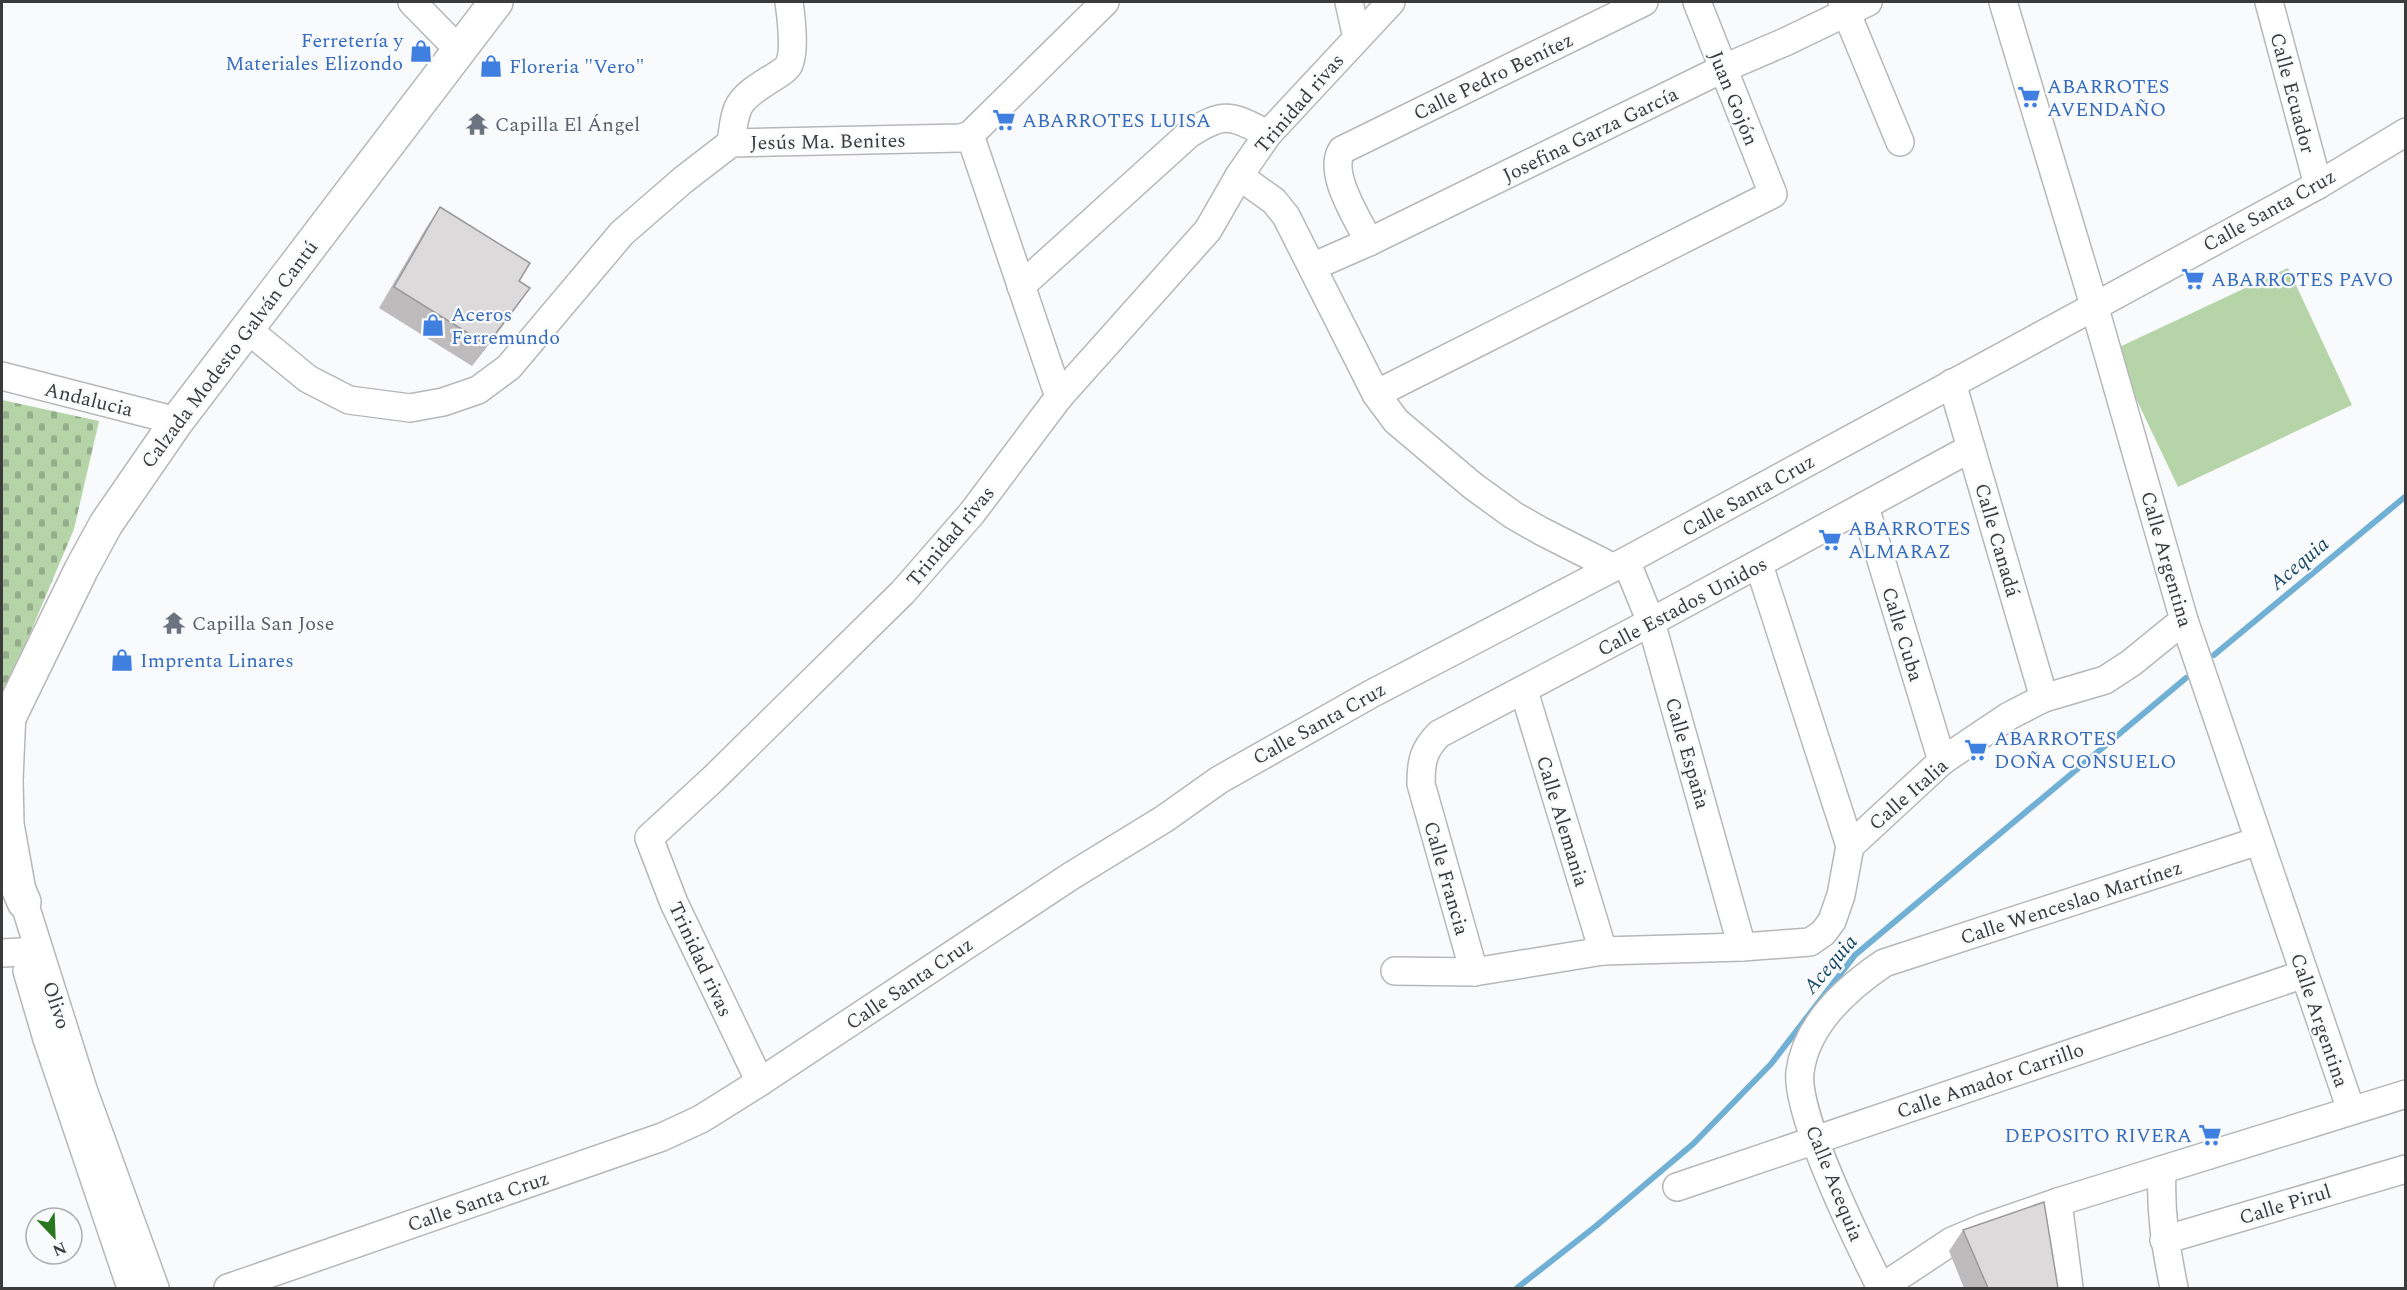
<svg xmlns="http://www.w3.org/2000/svg" width="2407" height="1290" viewBox="0 0 2407 1290" font-family="Spectral,serif">
<style>
.cemetery{fill:url(#cemetery-stones)}
.pitch{fill:#b5d5a9}
.lines{fill:none;stroke-linecap:round;stroke-linejoin:round}
.stream{stroke:#71b0d5;stroke-width:6}
.minor-casing{stroke:#b7b7b8;stroke-width:30}
.major-casing{stroke:#b7b7b8;stroke-width:36}
.minor{stroke:#fff;stroke-width:27}
.major{stroke:#fff;stroke-width:33}
.wall{fill:#bdbbbc}
.shaded-wall{fill:#9a9999}
.building{fill:#dcdadb;stroke:#9a9999;stroke-width:1.5}
.labels{text-anchor:middle;stroke-width:4.5;stroke-linejoin:round;paint-order:stroke}
.shop-label{font-size:20px;fill:#366cbe;stroke:#f9fafb;text-anchor:start}
.street-label{font-size:20px;fill:#3b3b3b;stroke:#f9fafb}
.worship-label{font-size:20px;fill:#5b616d;stroke:#f9fafb;text-anchor:start}
.water-label{font-size:21px;font-style:italic;fill:#144761;stroke:#f9fafb}
</style>
<defs>
<pattern id="cemetery-stones" width="16" height="16" patternUnits="userSpaceOnUse" patternTransform="scale(1.5)"><rect width="16" height="16" fill="#b5d5a9"/><path d="M2 7V4a2 2 0 0 1 4 0v3zM10 15v-3a2 2 0 0 1 4 0v3z" fill="#94ae8b"/></pattern>
</defs>
<rect width="100%" height="100%" fill="#f9fafb"/>
<!-- cemetery -->
<path class="cemetery" d="M2,400L99,421L74,529L2,700Z"/>
<!-- pitch -->
<path class="pitch" d="M2288,268L2352,405L2178,487L2113,350Z"/>
<g class="lines">
<!-- stream -->
<g class="stream">
<path d="M2214,655L2406,496"/>
<path d="M1517,1288L1596,1226L1693,1144L1771,1064L1855,955L2186,678"/>
</g>
<!-- minor casing -->
<g class="minor-casing">
<g id="minor">
<path d="M412,2L459,50"/>
<path d="M1349,2L1357,38"/>
<path d="M1842,2L1900,142"/>
<path d="M2003,2L2094,305L2184,620L2351,1110"/>
<path d="M2269,2L2318,185"/>
<path d="M970,135L1059,397"/>
<path d="M731,143C736,105 736,101 769,80C775,76 784,72 788,66C796,54 791,16 789,2"/>
<path d="M1239,176L1274,201L1286,216L1376,394L1396,421L1473,486L1513,515L1541,531L1612,567"/>
<path d="M1369,242C1358,219 1327,173 1342,150L1644,2"/>
<path d="M1312,267L1369,242L1722,69L1785,42L1868,2"/>
<path d="M1021,286L1189,134C1226,110 1231,116 1268,134"/>
<path d="M247,329L308,379L349,400L410,408L443,402L478,390L509,367L622,233L683,180L731,143L960,138L970,135L1105,2"/>
<path d="M2,376L177,421"/>
<path d="M1952,383L2044,698"/>
<path d="M1376,394L1773,194L1697,2"/>
<path d="M1865,507L1942,761"/>
<path d="M1626,561L1651,622L1742,947"/>
<path d="M1759,565L1850,846"/>
<path d="M1524,691L1603,951"/>
<path d="M12,711L9,780L10,824L24,902L83,1089L155,1288"/>
<path d="M2,953L39,951"/>
<path d="M27,971L47,1039L131,1288"/>
<path d="M1395,971L1474,972L1603,951L1742,947L1810,942L1823,933L1832,921L1841,895L1850,846L1942,761L2009,716L2044,698L2105,680L2131,663L2184,620"/>
<path d="M1474,972L1421,784C1421,762 1423,750 1439,734L1651,622L1971,448"/>
<path d="M760,1082L674,903L649,838L714,778L903,592L972,513L1059,397L1208,230L1239,176L1268,134L1391,2"/>
<path d="M2162,1172C2160,1212 2166,1249 2174,1288"/>
<path d="M1677,1187L2304,974"/>
<path d="M2058,1202L2069,1288"/>
<path d="M2164,1240L2406,1169"/>
<path d="M228,1288L662,1137L701,1119L760,1082L1071,876L1164,819L1219,780L1371,694L1626,561L2318,185L2406,132"/>
<path d="M1881,1288C1860,1246 1795,1115 1800,1072C1806,1024 1847,988 1884,963L2258,841"/>
<path d="M1881,1288L1952,1241L1983,1228L2058,1202L2406,1094"/>
</g>
</g>
<!-- major casing -->
<g class="major-casing">
<g id="major">
<path d="M2,732L81,570L106,524L177,421L496,2"/>
<path d="M2,851L24,902"/>
</g>
</g>
<!-- minor -->
<use href="#minor" class="minor"/>
<!-- major -->
<use href="#major" class="major"/>
</g>
<!-- wall -->
<g class="wall">
<path d="M440,207L515,309L472,366L379,308L426,228Z"/>
<path d="M1963,1230L2058,1288H1964L1949,1251Z"/>
</g>
<!-- shaded-wall -->
<path class="shaded-wall" d="M530,288L515,309L472,366L487,345Z"/>
<!-- building -->
<g class="building">
<path d="M440,207L530,263L519,281L530,288L487,345L394,287Z"/>
<path d="M2044,1202L2058,1288H1988L1963,1230Z"/>
</g>
<!-- icons -->
<defs>
<g id="shop-bare" transform="scale(1.8)"><path d="M-5-2.5h2.3a2.7 3.5 0 0 1 5.4 0H5L5.5 6h-11ZM-1.5-2.5h3a1.5 2.3 0 0 0-3 0Z" fill="#3f7fe0" stroke="#f9fafb" stroke-width="2.5" paint-order="stroke"/></g>
<g id="supermarket-bare" transform="scale(1.8)"><path d="M-6-5.5h2.5l.6 2H6L4.5 2H-2.5L-4.4-4H-6ZM-1.5 3.2a1.3 1.3 0 1 0 .1 0ZM3 3.2a1.3 1.3 0 1 0 .1 0Z" fill="#3f7fe0" stroke="#f9fafb" stroke-width="2.5" paint-order="stroke"/></g>
<g id="temple-bare" transform="scale(1.8)"><path d="M0-6L5-2H3V0L6.5 2.5H4V6H1.5V3h-3V6H-4V2.5H-6.5L-3 0V-2H-5Z" fill="#6b7280" stroke="#f9fafb" stroke-width="2.5" paint-order="stroke"/></g>
</defs>
<g fill-rule="evenodd">
<use href="#shop-bare" x="421" y="51"/>
<use href="#shop-bare" x="491" y="66"/>
<use href="#supermarket-bare" x="2029" y="97"/>
<use href="#supermarket-bare" x="1004" y="120"/>
<use href="#temple-bare" x="477" y="124"/>
<use href="#supermarket-bare" x="2193" y="279"/>
<use href="#shop-bare" x="433" y="325"/>
<use href="#supermarket-bare" x="1830" y="540"/>
<use href="#temple-bare" x="174" y="623"/>
<use href="#shop-bare" x="122" y="660"/>
<use href="#supermarket-bare" x="1976" y="750"/>
<use href="#supermarket-bare" x="2210" y="1135"/>
</g>
<g class="labels">
<!-- shop labels -->
<g class="shop-label">
<text x="403" y="47" text-anchor="end">Ferretería y<tspan x="403" dy="23">Materiales Elizondo</tspan></text>
<text x="509" y="73">Floreria "Vero"</text>
<text x="2047" y="93">ABARROTES<tspan x="2047" dy="23">AVENDAÑO</tspan></text>
<text x="1022" y="127">ABARROTES LUISA</text>
<text x="2211" y="286">ABARROTES PAVO</text>
<text x="451" y="321">Aceros<tspan x="451" dy="23">Ferremundo</tspan></text>
<text x="1848" y="535">ABARROTES<tspan x="1848" dy="23">ALMARAZ</tspan></text>
<text x="140" y="667">Imprenta Linares</text>
<text x="1994" y="745">ABARROTES<tspan x="1994" dy="23">DOÑA CONSUELO</tspan></text>
<text x="2192" y="1142" text-anchor="end">DEPOSITO RIVERA</text>
</g>
<!-- street labels -->
<g class="street-label">
<text transform="translate(1493 76) rotate(-26)" y="7">Calle Pedro Benítez</text>
<text transform="translate(2293 93) rotate(75)" y="7">Calle Ecuador</text>
<text transform="translate(1734 98) rotate(68)" y="7">Juan Gojón</text>
<text transform="translate(1299 103) rotate(-49)" y="7">Trinidad rivas</text>
<text transform="translate(1590 134) rotate(-26)" y="7">Josefina Garza García</text>
<text transform="translate(828 141) rotate(-1)" y="7">Jesús Ma. Benites</text>
<text transform="translate(2269 210) rotate(-29)" y="7">Calle Santa Cruz</text>
<text transform="translate(229 354) rotate(-53)" y="7">Calzada Modesto Galván Cantú</text>
<text transform="translate(89 399) rotate(14)" y="7">Andalucia</text>
<text transform="translate(1748 495) rotate(-29)" y="7">Calle Santa Cruz</text>
<text transform="translate(950 536) rotate(-50)" y="7">Trinidad rivas</text>
<text transform="translate(1998 540) rotate(74)" y="7">Calle Canadá</text>
<text transform="translate(2167 559) rotate(74)" y="7">Calle Argentina</text>
<text transform="translate(1682 606) rotate(-28)" y="7">Calle Estados Unidos</text>
<text transform="translate(1903 634) rotate(73)" y="7">Calle Cuba</text>
<text transform="translate(1319 723) rotate(-29)" y="7">Calle Santa Cruz</text>
<text transform="translate(1688 753) rotate(74)" y="7">Calle España</text>
<text transform="translate(1908 794) rotate(-41)" y="7">Calle Italia</text>
<text transform="translate(1563 821) rotate(73)" y="7">Calle Alemania</text>
<text transform="translate(1447 878) rotate(74)" y="7">Calle Francia</text>
<text transform="translate(2071 902) rotate(-18)" y="7">Calle Wenceslao Martínez</text>
<text transform="translate(701 959) rotate(65)" y="7">Trinidad rivas</text>
<text transform="translate(909 983) rotate(-34)" y="7">Calle Santa Cruz</text>
<text transform="translate(57 1005) rotate(72)" y="7">Olivo</text>
<text transform="translate(2320 1020) rotate(71)" y="7">Calle Argentina</text>
<text transform="translate(1990 1080) rotate(-19)" y="7">Calle Amador Carrillo</text>
<text transform="translate(1835 1183) rotate(68)" y="7">Calle Acequia</text>
<text transform="translate(478 1201) rotate(-19)" y="7">Calle Santa Cruz</text>
<text transform="translate(2285 1204) rotate(-17)" y="7">Calle Pirul</text>
</g>
<!-- worship labels -->
<g class="worship-label">
<text x="495" y="131">Capilla El Ángel</text>
<text x="192" y="630">Capilla San Jose</text>
</g>
<!-- water labels -->
<g class="water-label">
<text transform="translate(2299 563) rotate(-40)" y="7">Acequia</text>
<text transform="translate(1830 964) rotate(-49)" y="7">Acequia</text>
</g>
</g>
<!-- border -->
<rect width="2407" height="1290" fill="none" stroke="#3b3b3b" stroke-width="6"/>
<!-- north arrow -->
<g transform="translate(54 1236) rotate(157)"><circle r="28" fill="#f9fafb" stroke="#adaeae" stroke-width="1.5"/>
<path d="M0-4.5L10 22L0 15L-10 22Z" fill="#28771f"/>
<text y="-9" font-size="16" font-weight="bold" text-anchor="middle" fill="#3b3b3b">N</text>
</g>
</svg>
